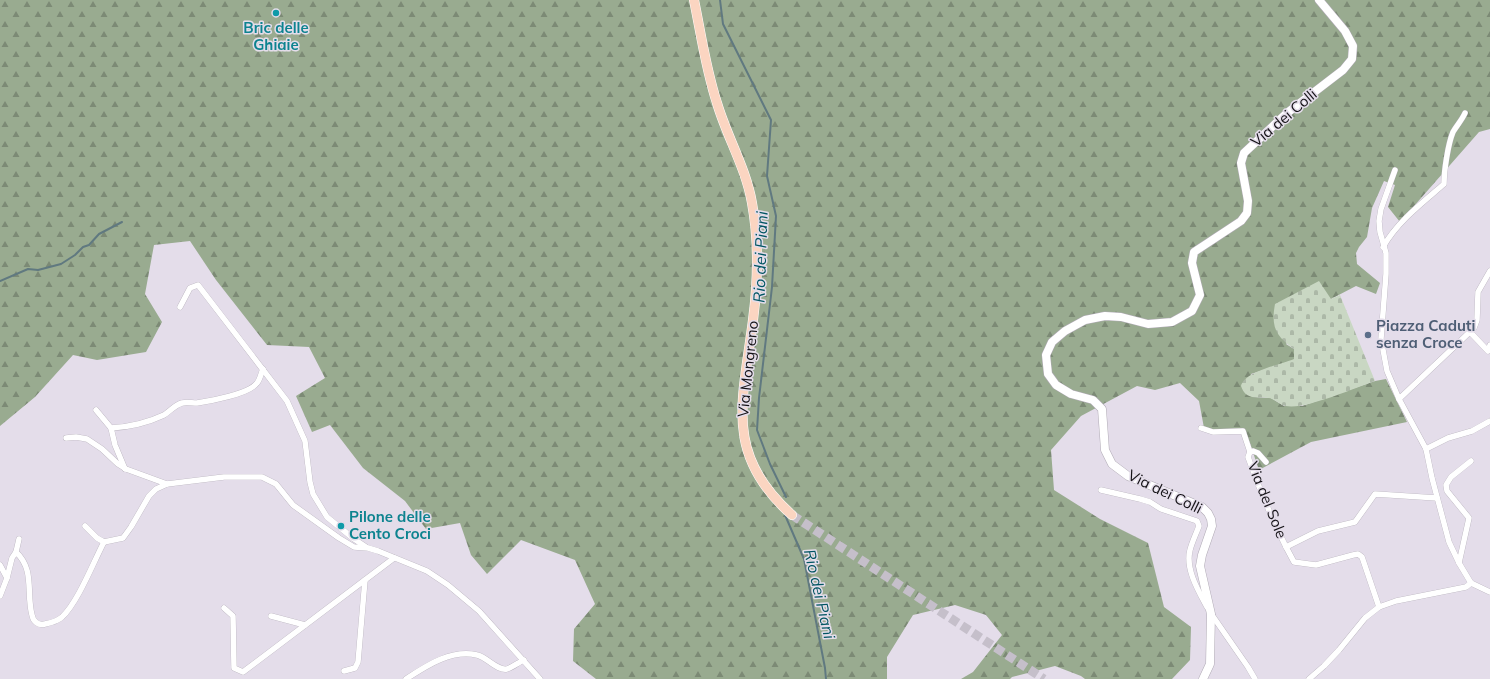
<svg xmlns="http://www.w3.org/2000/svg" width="1490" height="679" viewBox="0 0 1490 679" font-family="Mulish,sans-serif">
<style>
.forest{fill:url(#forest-firs)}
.cemetery{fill:url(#cemetery-stones)}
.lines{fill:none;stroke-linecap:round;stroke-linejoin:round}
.stream{stroke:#607980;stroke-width:2}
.primary-tunnel{stroke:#c5bfca;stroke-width:9;stroke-dasharray:9 4.5;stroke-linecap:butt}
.street-casing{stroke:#b0aab5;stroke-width:6}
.secondary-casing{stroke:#b0aab5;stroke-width:9}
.primary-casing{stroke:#fff;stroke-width:10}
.street{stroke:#fff;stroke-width:5.5}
.secondary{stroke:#fff;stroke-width:8}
.primary{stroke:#fbd5c1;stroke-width:9}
.culture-dot{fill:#0f9aa8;stroke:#e4ddea;stroke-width:1.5}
.service-dot{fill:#5c6f8a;stroke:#e4ddea;stroke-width:1.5}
.labels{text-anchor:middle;stroke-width:3;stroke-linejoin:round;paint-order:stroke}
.culture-label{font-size:15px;font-weight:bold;fill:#0d838f;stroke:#e4ddea}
.street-label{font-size:15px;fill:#141216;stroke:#e4ddea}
.service-label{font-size:15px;font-weight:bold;fill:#4e5e75;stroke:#e4ddea;text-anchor:start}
.water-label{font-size:16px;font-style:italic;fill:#005562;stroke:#e4ddea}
</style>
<defs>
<pattern id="forest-firs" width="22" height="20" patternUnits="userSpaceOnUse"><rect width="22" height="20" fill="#99ab90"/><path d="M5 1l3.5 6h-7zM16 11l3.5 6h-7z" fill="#7c8a75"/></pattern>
<pattern id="cemetery-stones" width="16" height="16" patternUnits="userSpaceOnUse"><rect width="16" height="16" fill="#c9d7c3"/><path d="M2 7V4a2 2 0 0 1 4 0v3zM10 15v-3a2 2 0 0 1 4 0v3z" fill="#acb8a7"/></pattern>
</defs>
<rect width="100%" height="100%" fill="#e4ddea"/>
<!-- forest -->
<path class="forest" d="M0,0H1490V129L1479,132L1400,222L1388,207L1395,185L1384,181L1372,208L1367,237L1359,247L1356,253L1357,264L1380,283L1376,294L1356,286L1331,299L1286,344L1294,349V360L1251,374L1252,397L1271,398L1284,406H1302L1375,381L1386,379L1407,422L1311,442L1259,470L1245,429L1222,432L1204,428L1199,401L1180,383L1155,390L1137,386L1081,416L1051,450L1054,490L1100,519L1148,543L1164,607L1191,627L1190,660L1172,679H1085L1081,676L1055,666L1012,677L1010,679H961L973,672L1002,635L986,615L955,605L913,615L887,657V679H596L573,661L574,629L595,604L575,560L521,540L487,574L471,555L460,523L426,529L405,501L363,468L330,425L312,432L296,396L325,378L309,347L267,345L216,280L190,241L154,245L145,294L162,322L146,352L97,360L73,355L35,397L0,426Z"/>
<!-- cemetery -->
<path class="cemetery" d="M1319,281L1331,299L1340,295L1375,381C1354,388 1305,410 1286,406C1280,405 1275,399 1269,398C1257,396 1246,401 1241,386C1245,371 1280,365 1294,359V349C1275,336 1271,326 1275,304Z"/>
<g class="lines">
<!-- stream -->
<g class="stream">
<path d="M720,0L723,24L771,120L767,176L776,216L772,287L759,398L757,430L770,464L786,497"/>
<path d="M0,281L28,269L38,270L61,264L75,255L83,247L89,245L99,234L122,222"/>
<path d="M785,515L804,559L825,668L826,679"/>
</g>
<!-- primary-tunnel -->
<path class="primary-tunnel" d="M792,515L1044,679"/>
<!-- street casing -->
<g class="street-casing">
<g id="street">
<path d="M1395,170L1381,209L1379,221L1380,232L1386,253V274L1381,339L1387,371L1399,399L1426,449L1432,478L1449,542L1459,563L1471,583L1490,592"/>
<path d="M1383,247C1398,221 1422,203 1444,184C1444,171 1448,144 1453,132C1457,125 1462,120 1465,113"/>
<path d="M180,307L190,288L198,285L287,401L305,441L310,482L313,494L327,517L354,539L366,547"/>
<path d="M1470,332L1488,351L1490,345"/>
<path d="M1399,399L1474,328L1477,320L1478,292L1490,271"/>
<path d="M96,410L111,428"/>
<path d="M1201,428L1213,432L1243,431L1250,452"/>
<path d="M66,438L76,437L87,439L102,449L118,464L126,469L167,484L224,477H262L276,484L293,505L339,538L354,547L368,548L378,551L427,571L448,585L479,611L540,679"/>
<path d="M1426,449L1448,438L1472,431L1490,421"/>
<path d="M1266,462L1258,453L1253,451L1250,452L1248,457C1259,488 1271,517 1286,547"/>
<path d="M125,469L115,445L111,428C129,427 147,423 164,415C170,411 175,405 182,403C186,402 192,403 197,403C210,401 249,394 257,383C260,380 261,373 263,369"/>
<path d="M1101,490L1140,499L1150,502L1161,509L1197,521L1199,526C1196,534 1192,542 1190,550C1185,569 1199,592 1207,607"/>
<path d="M85,526L97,538L104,542L123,538L131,527L149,496L156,489L167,484"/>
<path d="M16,552L19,539"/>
<path d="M1459,563L1469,518L1447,491L1446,485L1451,477L1471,461"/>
<path d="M0,565L7,578L0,596"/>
<path d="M7,578L12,558L16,552C35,570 26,592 32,615C33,621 38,626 45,624C50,623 58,621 62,617C78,602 93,563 104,542"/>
<path d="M1379,607L1362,557L1358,554L1353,555L1316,565L1294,562L1286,547L1318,531L1355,522L1375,494L1437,498"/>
<path d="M224,608L233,616L234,668L243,672L394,558"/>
<path d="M1212,615L1248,667L1255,679"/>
<path d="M271,616L305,625"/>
<path d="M344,671L355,668L358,662L365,580"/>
<path d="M406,679C426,666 451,649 477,655C487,657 497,671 507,669C513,667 519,662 524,660"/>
<path d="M1309,679L1324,666L1339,650L1365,618L1379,607L1396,601L1466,587L1471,583"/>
</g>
</g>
<!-- secondary casing -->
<g class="secondary-casing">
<path id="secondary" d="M1203,679L1210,664L1211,614L1200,566L1202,555L1212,526L1211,519L1208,513L1202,507L1128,476L1112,464L1105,450L1102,409L1093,400L1071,394L1056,385L1048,374L1046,355L1052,342L1065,331L1085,320L1105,316L1121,317L1148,324L1172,322L1192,311L1200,295L1192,263L1194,252L1241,221L1247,213L1248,201L1241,163L1244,153L1287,113L1343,70L1352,59L1353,46L1345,31L1319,0"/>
</g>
<!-- primary casing -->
<g class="primary-casing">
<path id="primary" d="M694,0C701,34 706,70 717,103C727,137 746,168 752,203C759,241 758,281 753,320C743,400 723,454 792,515"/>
</g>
<!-- street -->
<use href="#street" class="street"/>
<!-- secondary -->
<use href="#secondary" class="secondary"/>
<!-- primary -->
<use href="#primary" class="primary"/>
</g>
<!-- markers -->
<g class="culture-dot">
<circle cx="276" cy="13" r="4"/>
<circle cx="341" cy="526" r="4"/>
</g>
<circle class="service-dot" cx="1368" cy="335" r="4"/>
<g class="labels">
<!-- culture labels -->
<g class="culture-label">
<text x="276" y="33">Bric delle<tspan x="276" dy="17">Ghiaie</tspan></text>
<text x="349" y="522" text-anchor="start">Pilone delle<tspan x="349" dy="17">Cento Croci</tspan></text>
</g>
<!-- street labels -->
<g class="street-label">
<text transform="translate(1284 118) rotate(-40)" y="5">Via dei Colli</text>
<text transform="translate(748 369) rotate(-84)" y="5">Via Mongreno</text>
<text transform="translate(1165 492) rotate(26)" y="5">Via dei Colli</text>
<text transform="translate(1267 500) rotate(68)" y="5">Via del Sole</text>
</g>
<!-- service labels -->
<g class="service-label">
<text x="1376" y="331">Piazza Caduti<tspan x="1376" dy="17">senza Croce</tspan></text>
</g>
<!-- water labels -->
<g class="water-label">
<text transform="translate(760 257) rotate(-88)" y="6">Rio dei Piani</text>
<text transform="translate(820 594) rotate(77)" y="6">Rio dei Piani</text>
</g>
</g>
</svg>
